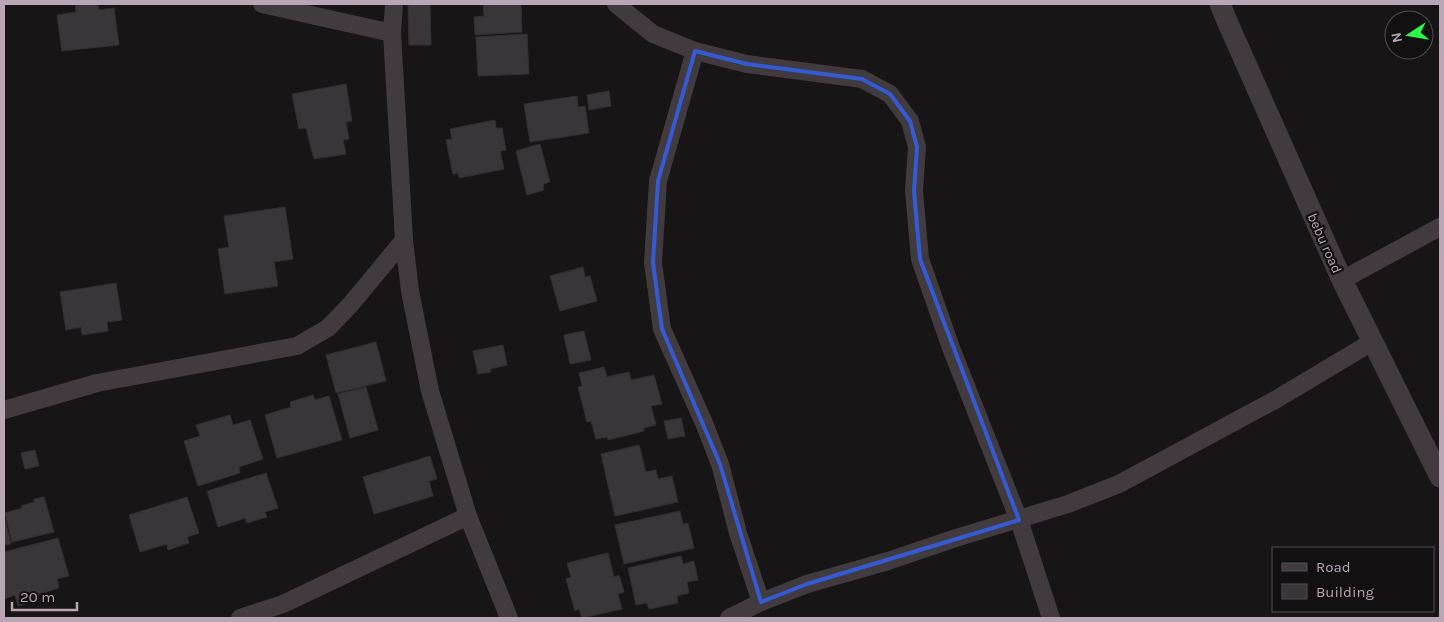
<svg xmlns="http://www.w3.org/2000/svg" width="1444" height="622" viewBox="0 0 1444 622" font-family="Karla,sans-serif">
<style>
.building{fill:#393538;stroke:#332f31}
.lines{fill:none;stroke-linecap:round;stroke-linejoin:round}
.minor{stroke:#413a3f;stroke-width:18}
.tertiary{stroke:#413a3f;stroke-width:21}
.marked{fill:none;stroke:#345bd3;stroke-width:4;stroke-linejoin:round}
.labels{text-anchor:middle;stroke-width:4.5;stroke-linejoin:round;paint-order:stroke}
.street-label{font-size:14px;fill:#b8a6b5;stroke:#121011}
</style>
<rect width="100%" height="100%" fill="#171516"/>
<!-- building -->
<g class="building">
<path d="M75,4H98L99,10L114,8L119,45L62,51L57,15L76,12Z"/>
<path d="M408,4H430L431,45H409Z"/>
<path d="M483,4H521L522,32L475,35L474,17L484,16Z"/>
<path d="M527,34L529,74L478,76L476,37Z"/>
<path d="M346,84L352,121L346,122L349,139L343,140L346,154L314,159L306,128L299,129L292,94Z"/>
<path d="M609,91L611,106L589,110L587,95Z"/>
<path d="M577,96L578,107L585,106L589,133L530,142L524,104Z"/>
<path d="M495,120L496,128H502L506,150L500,151L504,169L459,178L458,173L453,174L446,140L452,139L450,129Z"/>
<path d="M540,144L550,182L543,184L544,190L527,195L516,151Z"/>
<path d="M285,207L293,259L274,262L278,286L225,294L218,249L229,247L224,216Z"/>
<path d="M583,267L585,277L590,276L597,301L560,311L550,276Z"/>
<path d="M116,283L122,320L107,322L108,331L82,335L81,327L66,330L60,292Z"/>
<path d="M584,331L591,360L570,364L564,335Z"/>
<path d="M376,342L386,381L336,393L326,355Z"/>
<path d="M503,345L507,365L490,369L491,372L478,374L473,351Z"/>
<path d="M604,367L607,377L629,372L631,380L654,375L662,404L651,406L656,425L644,428V431L608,440L607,437L596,439L591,421L587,422L578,387L582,386L579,373Z"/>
<path d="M366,387L378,430L350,438L338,394Z"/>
<path d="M313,395L315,400L329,396L342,440L277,458L265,415L291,407L290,402Z"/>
<path d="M230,415L233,425L250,420L263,459L239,467L240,473L198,486L184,441L200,436L196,425Z"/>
<path d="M681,418L685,436L668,439L664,421Z"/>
<path d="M639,445L646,472L656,470L658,479L672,476L678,502L615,516L601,454Z"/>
<path d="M35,450L39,466L25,469L21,453Z"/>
<path d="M430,456L437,479L429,481L433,496L374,514L363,477Z"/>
<path d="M266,473L278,508L265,512L267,517L247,523L245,518L218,527L207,491Z"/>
<path d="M44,497L54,532L12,542L5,513L22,508L21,506L34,502V499Z"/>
<path d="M187,497L199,533L187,537L189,543L168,550L167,544L140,552L129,515Z"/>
<path d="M680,511L683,524L688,523L694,548L624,564L615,525Z"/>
<path d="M4,515L11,544L4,545Z"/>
<path d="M58,538L69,576L57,579L59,588L33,596L35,601L18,606L15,595L4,599V552Z"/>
<path d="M608,553L614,577L619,575L624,592L618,594L622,609L582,618L579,609L575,611L566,579L571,577L567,563Z"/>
<path d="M681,556L683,564L694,561L698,580L687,582L689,593L677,596L678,603L649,609L647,603L636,605L628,568Z"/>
</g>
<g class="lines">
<!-- minor -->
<g class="minor">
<path d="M262,4L392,33"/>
<path d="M394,4L392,33L404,240L410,291L430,391L468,516L509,618"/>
<path d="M616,4L653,34L695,51L747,64L862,79L890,94L910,121L917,147L914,191L920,259L951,348L1019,520L1051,618"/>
<path d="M695,51L658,181L653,263L662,329L704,423L720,464L738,533L761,602"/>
<path d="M1342,280L1440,227"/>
<path d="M4,410L97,383L297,346L328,328L351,304L404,240"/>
<path d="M240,618L283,604L468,516"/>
<path d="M729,618L761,602L807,584L888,561L956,538L1068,504L1119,484L1275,400L1372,342"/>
</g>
<!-- tertiary -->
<path class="tertiary" d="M1220,4L1227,21L1342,280L1440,477"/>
</g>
<!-- marked area -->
<path class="marked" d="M695,51L747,64L862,79L890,94L910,121L917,147L914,191L920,259L1019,520L807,584L761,602L720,464L662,329L653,263L658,181Z"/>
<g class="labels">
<!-- street labels -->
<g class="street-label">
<text transform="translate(1325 243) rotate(66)" y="5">bebu road</text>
</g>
</g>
<!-- border -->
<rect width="1444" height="622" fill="none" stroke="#b8a6b5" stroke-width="10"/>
<!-- legend -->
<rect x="1272" y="547" width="162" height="65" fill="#121011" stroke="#544c53"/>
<rect x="1282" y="563" width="25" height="8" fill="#413a3f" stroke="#544c53"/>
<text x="1316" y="572" font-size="15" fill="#b8a6b5">Road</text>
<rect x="1282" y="584" width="25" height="15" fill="#393538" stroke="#544c53"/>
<text x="1316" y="597" font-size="15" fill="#b8a6b5">Building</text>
<!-- north arrow -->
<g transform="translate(1409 35) rotate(258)"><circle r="24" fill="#121011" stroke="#544c53"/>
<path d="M0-4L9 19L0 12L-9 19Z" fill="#2afa47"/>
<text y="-8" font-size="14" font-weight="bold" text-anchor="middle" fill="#b8a6b5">N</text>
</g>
<!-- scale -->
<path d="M12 602v8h65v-8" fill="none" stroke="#b8a6b5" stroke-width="2.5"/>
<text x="20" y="602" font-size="15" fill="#b8a6b5" stroke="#121011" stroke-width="4" paint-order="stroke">20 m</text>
</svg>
